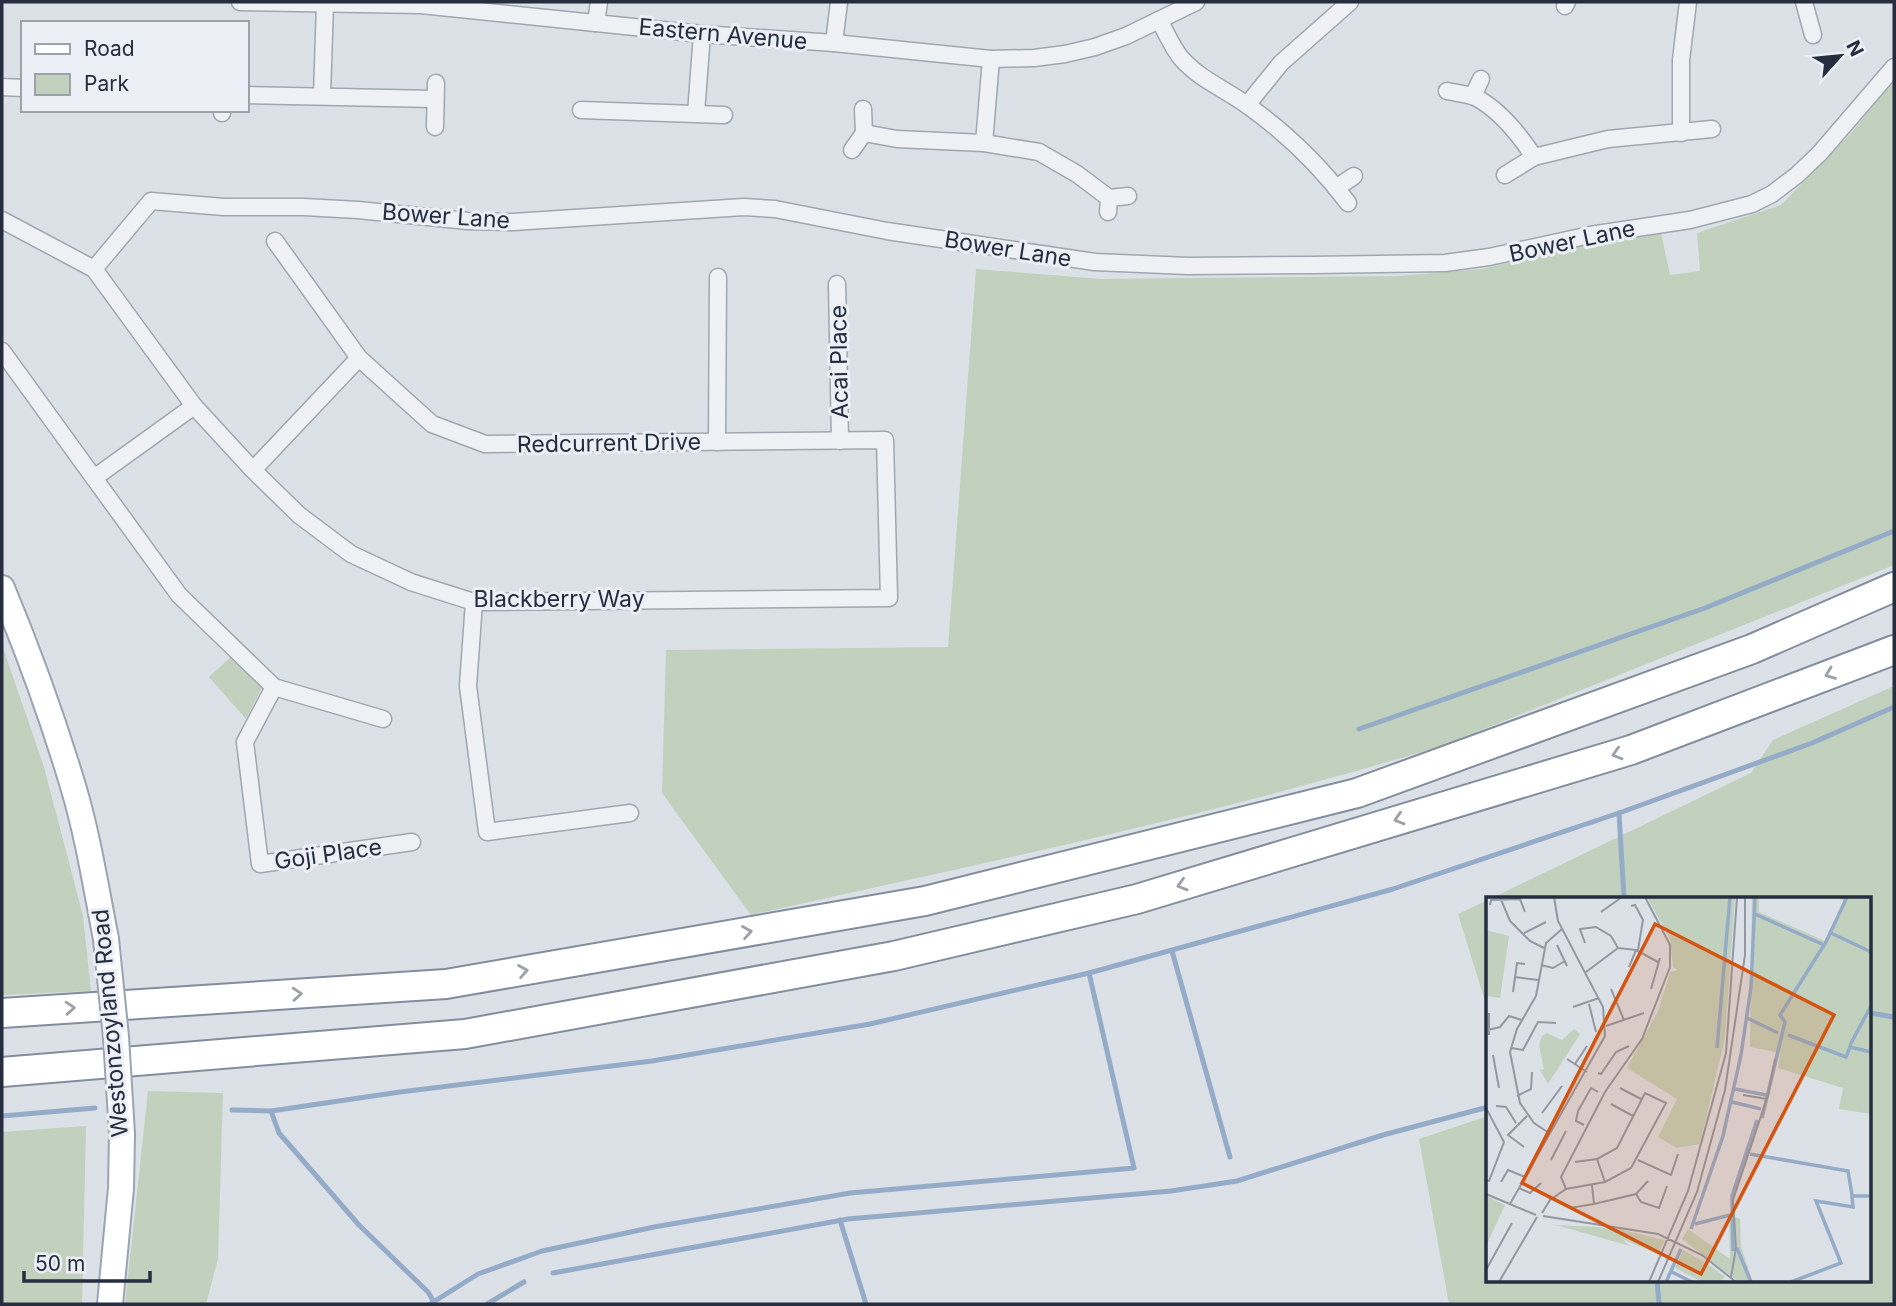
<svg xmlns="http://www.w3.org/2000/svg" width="1896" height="1306" viewBox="0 0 1896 1306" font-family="Inter,sans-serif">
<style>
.green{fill:#c1d1bd}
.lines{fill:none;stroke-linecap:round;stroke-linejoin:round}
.stream{stroke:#95acc9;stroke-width:5}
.minor-casing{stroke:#a1a7b1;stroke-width:19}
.primary-casing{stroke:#9ba4b3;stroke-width:28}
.motorway-casing{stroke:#838d9e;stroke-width:32}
.minor{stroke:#eff1f5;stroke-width:16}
.primary{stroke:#fff;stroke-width:24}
.motorway{stroke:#fff;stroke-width:28}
.primary-bridge-casing{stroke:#9ba4b3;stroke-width:28;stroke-linecap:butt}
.primary-bridge{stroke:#fff;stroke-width:24}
.oneway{stroke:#9da0a8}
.labels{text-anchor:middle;stroke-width:6;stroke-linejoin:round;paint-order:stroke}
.street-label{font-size:23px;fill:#252d3e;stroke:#eceff5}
.inset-river{fill:none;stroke:#95acc9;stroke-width:3.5}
.inset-road{fill:none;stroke:#9398a3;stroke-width:2}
.view{fill:#d45511;fill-opacity:0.15;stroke:#d45511;stroke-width:3.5}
.inset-edge{fill:none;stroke:#252d3e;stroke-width:3.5}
</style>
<rect width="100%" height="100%" fill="#dce0e7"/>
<!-- green -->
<g class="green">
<path d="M1894,78V565L1444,745C1217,815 983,863 751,915L662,793L666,650L948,647L976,269L1101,279L1398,276L1482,269L1660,228L1670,275L1700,271L1697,233L1781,205L1853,131Z"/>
<path d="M2,645L44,767L83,916L91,991L2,995Z"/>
<path d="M233,655L262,687L246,719L209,677Z"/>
<path d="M1894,686V1304H1449L1419,1139L1488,1116V1280H1870V898H1492L1751,773L1773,740Z"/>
<path d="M1488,900V1011L1458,914Z"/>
<path d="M148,1091L223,1093L218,1259L206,1304H125Z"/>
<path d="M86,1126L82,1304H2V1132Z"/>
</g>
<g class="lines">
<!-- stream -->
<g class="stream">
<path d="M1359,729L1705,608L1894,531"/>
<path d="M1619,813L1624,898"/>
<path d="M1172,951L1230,1157"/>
<path d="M1870,1013L1894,1017"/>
<path d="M232,1110L271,1111L400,1092L652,1061L870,1024L1089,973L1393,889L1619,813L1812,743L1894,707"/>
<path d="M271,1111L279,1133L359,1225L428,1292L434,1302"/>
<path d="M2,1116L95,1108"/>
<path d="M840,1220L866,1304"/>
<path d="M553,1273L848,1219L1171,1191L1237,1181L1383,1135L1488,1107"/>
<path d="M1657,1280L1659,1304"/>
<path d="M430,1304L478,1274L542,1251L654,1227L850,1193L1134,1168L1089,973"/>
<path d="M487,1304L524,1282"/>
</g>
<!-- minor casing -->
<g class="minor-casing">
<g id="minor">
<path d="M240,2L421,5L702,34L834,43L991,59L1034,58L1065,54L1095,47L1126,36L1196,2"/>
<path d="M1804,2L1813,35"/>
<path d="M1565,6L1567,2"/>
<path d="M1159,20C1166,32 1172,47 1181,58C1199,79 1225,89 1247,105C1285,132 1321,167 1348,203"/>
<path d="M596,23L599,2"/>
<path d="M834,43L839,2"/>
<path d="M2,87L23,88"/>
<path d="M1447,91C1456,93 1467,94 1475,97C1500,110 1519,134 1534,157"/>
<path d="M247,95L435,99"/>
<path d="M322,96L325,3"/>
<path d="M1473,96L1481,79"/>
<path d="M1247,105L1281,63L1350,2"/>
<path d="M863,109L864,133L897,139L984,143L1039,152L1077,174L1109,198L1108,212"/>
<path d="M222,110V113"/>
<path d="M581,110L724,115"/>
<path d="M696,113L702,34"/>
<path d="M435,127L436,83"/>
<path d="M1681,133V60L1688,2"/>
<path d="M984,143L991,59"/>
<path d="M852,150L864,133"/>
<path d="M1505,175L1534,157L1608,139L1712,129"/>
<path d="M1336,188L1354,176"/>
<path d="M1109,198L1128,196"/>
<path d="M2,220L94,269L194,406L253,470L299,515L351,554L411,582L474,602L889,598L885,440L485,444L432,424L359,358L253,470"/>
<path d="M275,241L359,358"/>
<path d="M94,269L151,201L224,207H304L358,210L468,221L513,222L744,207L775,209L887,231L1095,262L1188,266L1313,265L1445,263L1489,257L1590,235L1690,220L1752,204L1772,194L1797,175L1820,153L1894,67"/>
<path d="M837,284L840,441"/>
<path d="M2,351L94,478"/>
<path d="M194,406L94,478L179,595L274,687L383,719"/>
<path d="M717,442L718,277"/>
<path d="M474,602L468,686L487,832L630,813"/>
<path d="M274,687L245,742L260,864L412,842"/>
</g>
</g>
<!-- primary casing -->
<g class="primary-casing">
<g id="primary">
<path d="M2,588C29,653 53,719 73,786C88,836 96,888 106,939"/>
<path d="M110,1304L121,1188L122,1134"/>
</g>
</g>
<!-- motorway casing -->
<g class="motorway-casing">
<g id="motorway">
<path d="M2,1013L446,984L925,901L1357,793L1752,649L1894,587"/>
<path d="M2,1072L465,1034L894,956L1137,899L1631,750L1894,650"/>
</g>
</g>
<!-- minor -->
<use href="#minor" class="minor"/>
<!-- primary -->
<use href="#primary" class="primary"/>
<!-- motorway -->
<use href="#motorway" class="motorway"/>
<!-- primary-bridge casing -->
<g class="primary-bridge-casing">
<path id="primary-bridge" d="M106,939L116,1037L122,1134"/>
</g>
<!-- primary-bridge -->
<use href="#primary-bridge" class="primary-bridge"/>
</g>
<!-- one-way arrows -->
<defs><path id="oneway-chevron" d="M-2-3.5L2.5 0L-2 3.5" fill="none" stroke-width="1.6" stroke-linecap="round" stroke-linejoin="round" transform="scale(1.75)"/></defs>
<g class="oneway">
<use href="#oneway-chevron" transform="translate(1830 674) rotate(159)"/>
<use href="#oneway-chevron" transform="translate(1617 754) rotate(163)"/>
<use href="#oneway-chevron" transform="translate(1399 819) rotate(163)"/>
<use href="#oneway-chevron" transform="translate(1182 885) rotate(163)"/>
<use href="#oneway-chevron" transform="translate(747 932) rotate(-10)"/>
<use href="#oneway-chevron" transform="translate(523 971) rotate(-10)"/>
<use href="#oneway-chevron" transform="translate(297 994) rotate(-4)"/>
<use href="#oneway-chevron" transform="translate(70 1008) rotate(-4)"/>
</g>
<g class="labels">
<!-- street labels -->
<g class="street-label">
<text transform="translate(723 34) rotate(5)" y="8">Eastern Avenue</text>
<text transform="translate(446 216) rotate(4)" y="8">Bower Lane</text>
<text transform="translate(1572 241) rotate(-12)" y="8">Bower Lane</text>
<text transform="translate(1008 249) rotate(9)" y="8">Bower Lane</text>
<text transform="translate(839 362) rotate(-91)" y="8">Acai Place</text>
<text transform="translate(609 443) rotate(-1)" y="8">Redcurrent Drive</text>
<text x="559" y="607">Blackberry Way</text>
<text transform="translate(328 854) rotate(-8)" y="8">Goji Place</text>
<text transform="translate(110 1023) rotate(-95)" y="8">Westonzoyland Road</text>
</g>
</g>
<!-- overview -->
<g transform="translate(1486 897)">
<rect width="385" height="385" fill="#dce0e7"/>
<path d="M161,0H249L239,141L214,247L191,251L172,240L191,202L141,171L172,114L184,75L192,73L187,70L184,42ZM266,0H273V15L339,44L358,4L350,0H385V217L353,212L357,191L292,171L294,156L264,150ZM0,33L23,39L14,101L0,99ZM88,132L94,137L62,187L54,173L58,172L53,149L56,139L61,136L76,143ZM0,299L19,308L0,349ZM243,318L254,322L255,350L267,385H253L196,342L202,332L244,362ZM70,328L128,331L179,343L172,357L136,342L144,349ZM197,353L222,367L239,380L234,385H216L189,371Z" fill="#c1d1bd"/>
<path class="inset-river" d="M269,17L338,48L294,118L299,125L276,221M345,36L385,55M339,47L361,0M261,121L292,136M302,138L360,160L364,150L385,155M364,148L385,109M231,151L244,0M249,192L280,198M246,205L275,212M264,257L362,274L366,298M209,327L244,318M205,332L237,239L255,158L265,90L269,0M251,351L265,385M247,354L246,299L271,223M186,375L206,385M180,385L195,352M305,385L355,366L330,304L367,310L366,299H385"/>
<path class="inset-road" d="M14,0L24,24L44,44L58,51M4,8L5,3L34,2L39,15M145,9L149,8L157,23L152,53M115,15L136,0M38,36L60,25M99,46L94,32L110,30L125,39L132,51M71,48L81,69M55,68L67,71L79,64M143,70L150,53L172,65M100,75L132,51L150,53M29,80L52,83M125,92L138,123M165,92L174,61M27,95L31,66L39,67M103,107L110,135M87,110L113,101M3,116V138M120,129L158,116M2,133L14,130L23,119L36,123M25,151L37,153L52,125L70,126M7,158L13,191M81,162L101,175M89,167L101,149M112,176L115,177L130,155L143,149M134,191L155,202M257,198L281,202M31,199L45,192L46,175M125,207L147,219M10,209L20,210L30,226M0,211L18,245L3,284L0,283M56,216L76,189M98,228L90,224L92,214L105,191L112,195M63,236L48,226L34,206L24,155L31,132L50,99L60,46L76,32M38,250L22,238L41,219M65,263L80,234M152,263L185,278L192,257M89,265L111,262M15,285L22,273L39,280M106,288L108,307L150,297L162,284M33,291L44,296L55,286M80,292L75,280L119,195L156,142L184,70V48L159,0M0,297L50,318M150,297L155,305L173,311L181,289M24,307L119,139L117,110L72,24L68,0M84,311L108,307M56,316L64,303L80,292L119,285L145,271L180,206L159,196L131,251L111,262L119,285M57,319L172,337L216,358L250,385M0,373L26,326M245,380L250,351L247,303L282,198L289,162M13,385L51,320M163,385L202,294L240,156L251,0M172,385L211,295L239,193L259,58V0"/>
<path class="view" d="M169,27L348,118L215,377L36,286Z"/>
<rect width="385" height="385" class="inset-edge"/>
</g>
<!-- border -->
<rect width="1896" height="1306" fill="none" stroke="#252d3e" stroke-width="7"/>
<!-- legend -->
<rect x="21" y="21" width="228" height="91" fill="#eceff5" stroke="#9ca1ac" stroke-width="2"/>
<rect x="35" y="44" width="35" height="10" fill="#ffffff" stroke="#9ca1ac" stroke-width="2"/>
<text x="84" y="56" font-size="21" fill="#252d3e">Road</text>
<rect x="35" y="74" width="35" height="21" fill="#c1d1bd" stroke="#9ca1ac" stroke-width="2"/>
<text x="84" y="91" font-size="21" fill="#252d3e">Park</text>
<!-- north arrow -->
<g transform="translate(1840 56) rotate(63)" stroke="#eceff5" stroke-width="5" paint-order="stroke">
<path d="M0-5L12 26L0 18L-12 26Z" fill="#252d3e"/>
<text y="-10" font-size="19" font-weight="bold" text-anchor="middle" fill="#252d3e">N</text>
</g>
<!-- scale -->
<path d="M24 1271v10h126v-10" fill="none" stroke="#252d3e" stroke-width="3.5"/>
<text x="35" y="1271" font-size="21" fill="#252d3e" stroke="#eceff5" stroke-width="5" paint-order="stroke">50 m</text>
</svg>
